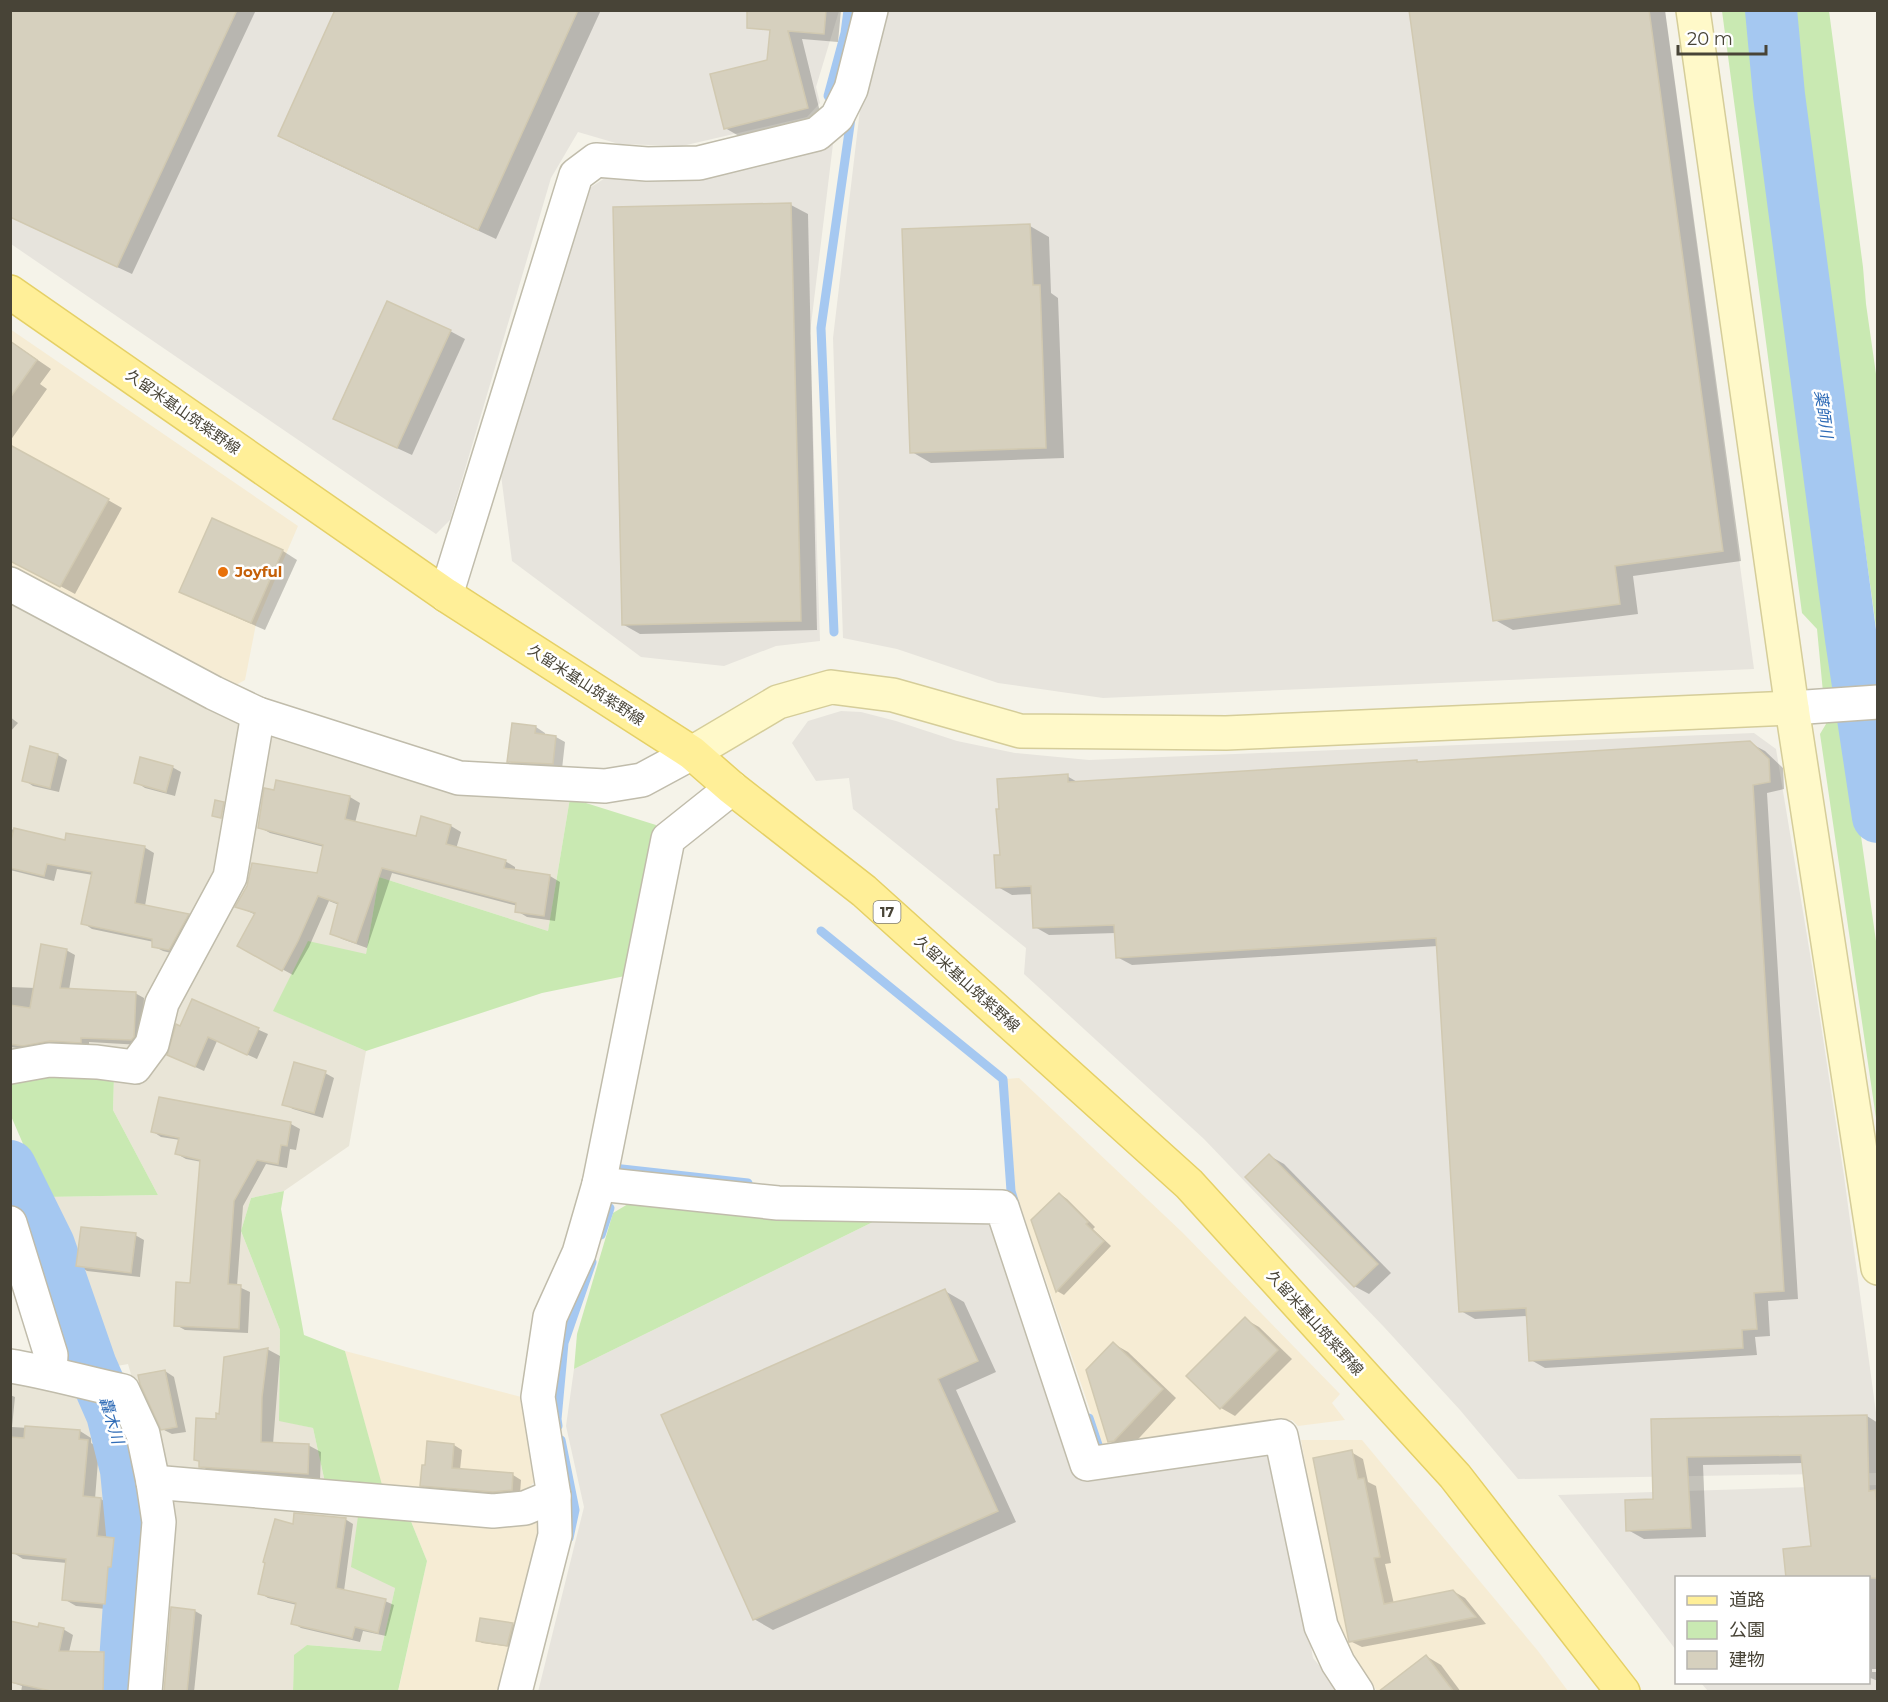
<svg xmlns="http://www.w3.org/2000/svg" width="1888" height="1702" font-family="Montserrat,'Noto Sans JP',sans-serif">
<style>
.residential{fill:#e9e5d7}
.commercial{fill:#f6ecd4}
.industrial{fill:#e7e4dd}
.green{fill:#c9e9b2}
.shadow{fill:#0003}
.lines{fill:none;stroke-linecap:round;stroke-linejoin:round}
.stream{stroke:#a5c8f1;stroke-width:9}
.river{stroke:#a5c8f1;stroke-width:52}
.building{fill:#d6d0be;stroke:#d1c9b1;stroke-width:1.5}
.street-casing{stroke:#c0bcab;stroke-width:36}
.secondary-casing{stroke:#d5cd99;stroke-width:36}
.primary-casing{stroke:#e5d066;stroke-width:36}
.street{stroke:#fff;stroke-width:33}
.secondary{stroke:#fff9c9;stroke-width:33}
.primary{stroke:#ffef98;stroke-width:33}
.food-dot{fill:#e8710a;stroke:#fff;stroke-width:2}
.labels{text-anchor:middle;stroke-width:5;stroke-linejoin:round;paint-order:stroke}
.shield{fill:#fff;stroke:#7f7c73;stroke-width:1.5}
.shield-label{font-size:14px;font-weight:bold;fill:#484437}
.street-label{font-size:15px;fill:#484437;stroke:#fff}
.food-label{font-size:15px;font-weight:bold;fill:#c56008;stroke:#fff;text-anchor:start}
.water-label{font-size:16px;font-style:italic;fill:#2e6bb6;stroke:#fff}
</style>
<rect width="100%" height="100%" fill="#f5f3e9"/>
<g class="residential">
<polygon points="11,596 252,727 570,798 548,931 379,877 366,954 274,1011 366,1051 349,1146 284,1191 251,1198 241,1231 280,1330 279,1420 313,1428 326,1487 161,1479 128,1364 106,1368 46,1197 158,1195 113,1110 114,1076 11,1078"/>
<polygon points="10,1377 88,1402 119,1529 108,1691 11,1691"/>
<polygon points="163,1490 359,1509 395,1588 381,1651 307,1645 294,1656 293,1691 153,1692"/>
</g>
<g class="commercial">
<polygon points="10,329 298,526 256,624 245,680 232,687 11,570"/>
<polygon points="1019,1078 1183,1233 1340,1394 1332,1403 1345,1420 1298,1426 1292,1420 1103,1448 1015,1190 1007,1079"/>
<polygon points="345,1351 525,1398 537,1479 512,1505 382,1487"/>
<polygon points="1301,1440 1362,1440 1538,1651 1568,1691 1377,1691 1335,1631"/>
<polygon points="408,1514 544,1516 501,1691 398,1692 427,1561"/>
</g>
<g class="industrial">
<polygon points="10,11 839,11 816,87 820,103 807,117 682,146 619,144 578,132 551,178 450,520 436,534 11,244"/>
<polygon points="883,11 1665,11 1754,669 1103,698 998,683 897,649 843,638 833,338 861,101"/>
<polygon points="833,144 810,333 820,641 776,646 724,666 641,657 512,561 500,467 585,191 619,169 688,175"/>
<polygon points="841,711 861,712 896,721 957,741 1015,753 1089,760 1754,733 1776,749 1812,966 1844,1176 1877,1420 1877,1473 1518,1479 1460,1410 1384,1327 1204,1139 1024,974 1026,948 853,809 849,778 816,781 792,743 808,721"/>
<polygon points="881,1218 994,1221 1079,1479 1277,1453 1313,1658 1340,1691 538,1692 584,1507 566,1426 574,1369"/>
<polygon points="1877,1485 1877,1691 1708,1691 1701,1683 1868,1682 1868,1578 1676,1578 1676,1650 1558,1495"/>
</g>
<g class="green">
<polygon points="1722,11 1749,11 1830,619 1877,948 1877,1125 1820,734 1826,724 1817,629 1802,613"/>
<polygon points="1790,11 1829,11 1863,267 1866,304 1877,381 1877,634"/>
<polygon points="570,798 656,825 625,976 542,993 366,1051 273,1011 308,941 366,954 379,877 548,931"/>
<polygon points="51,1071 114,1076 113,1110 158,1195 46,1197 11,1116 10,1078"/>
<polygon points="284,1191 281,1209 304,1335 345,1351 384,1492 326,1487 313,1428 279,1421 280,1330 241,1231 251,1198"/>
<polygon points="633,1201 881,1218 574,1369 577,1334 613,1213"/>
<polygon points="359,1509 408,1514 427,1561 398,1691 293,1692 294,1655 307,1645 381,1651 395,1588 351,1567"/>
</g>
<g class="shadow">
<polygon points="10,10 256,10 132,274 10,217"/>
<polygon points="337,10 601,10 496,239 298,146 280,135"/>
<polygon points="773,10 841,10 838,42 802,39 821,116 739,136 725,128 769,61"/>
<polygon points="1411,10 1665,10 1741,561 1633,576 1638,614 1513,630 1495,620"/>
<polygon points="791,205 808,214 817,630 640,634 624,625"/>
<polygon points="1030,226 1049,237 1051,293 1058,298 1064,458 931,463 912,452"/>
<polygon points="450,331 465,339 412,455 349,426"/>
<polygon points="10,341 51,369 40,384 47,389 10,441"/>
<polygon points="108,500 122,508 75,594 10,559"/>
<polygon points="212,520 283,551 297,560 265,630 195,599 181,591"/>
<polygon points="10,717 18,723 10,732"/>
<polygon points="513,724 536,727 545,733 545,736 556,737 565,742 562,769 518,766 509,761"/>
<polygon points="1750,743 1765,751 1783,768 1784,789 1767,793 1798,1299 1768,1301 1770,1336 1755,1337 1757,1355 1545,1368 1531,1360 1528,1316 1475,1319 1461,1311 1438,946 1132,965 1117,957 1116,933 1049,935 1035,927 1033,894 1012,895 998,887 1002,856 1067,776 1079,783 1420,764"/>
<polygon points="32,748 58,755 67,760 59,792 33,786 24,780"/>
<polygon points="172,767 181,772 175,796 145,788 136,782"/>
<polygon points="277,782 350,797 360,803 355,823 417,838 451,826 461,832 456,849 505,861 515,867 515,871 550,876 560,882 555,921 527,917 517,911 518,906 392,873 367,948 342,939 331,933 339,905 329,901 309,947 293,975 239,946 256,915 237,906 318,875 324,847 270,833 259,827 275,792"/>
<polygon points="10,829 66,842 144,847 154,853 145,906 188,915 198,921 179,955 163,951 153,946 154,942 92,929 83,923 93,875 57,869 54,881 10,870"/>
<polygon points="66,950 75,955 69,990 135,993 144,998 142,1042 141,1045 89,1042 89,1047 33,1050 10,1047 10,987 35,988"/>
<polygon points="193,1001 268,1034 257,1059 217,1041 204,1071 169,1055"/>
<polygon points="325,1073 334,1078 323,1118 293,1109 284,1104"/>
<polygon points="291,1124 300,1129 296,1150 290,1149 287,1168 266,1164 243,1206 237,1286 250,1292 248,1333 185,1330 176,1325 192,1284 202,1162 186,1159 177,1154 180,1140 161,1137 152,1131"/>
<polygon points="1270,1156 1284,1164 1391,1273 1369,1294 1354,1286"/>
<polygon points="1060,1194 1067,1199 1095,1227 1093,1229 1111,1246 1064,1295 1057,1291"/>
<polygon points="135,1235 144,1240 140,1277 87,1271 78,1265"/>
<polygon points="945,1291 964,1302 996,1372 956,1390 1016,1522 773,1630 754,1619"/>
<polygon points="1245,1319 1259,1327 1292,1359 1235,1416 1221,1408"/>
<polygon points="1114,1344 1128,1352 1176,1398 1129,1449 1124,1449 1109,1441"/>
<polygon points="267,1349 280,1356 273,1444 308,1445 321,1452 320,1480 213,1473 201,1466 201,1462 196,1459 220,1415"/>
<polygon points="165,1371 174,1377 186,1432 172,1434 162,1429"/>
<polygon points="10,1395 15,1397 12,1427 80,1431 91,1438 91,1443 99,1448 95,1499 101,1499 112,1506 109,1539 113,1539 125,1546 123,1573 119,1573 116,1610 76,1606 64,1599 67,1563 23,1559 12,1552"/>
<polygon points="1867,1416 1878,1423 1878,1669 1872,1669 1872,1672 1878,1672 1878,1681 1868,1677 1868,1578 1812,1547 1804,1463 1703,1465 1706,1537 1644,1539 1628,1530 1655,1500 1653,1420"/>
<polygon points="454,1445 462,1450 460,1470 513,1475 521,1480 520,1494 502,1496 430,1490 421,1485"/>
<polygon points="1351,1452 1363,1459 1368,1482 1376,1486 1391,1563 1385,1564 1394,1604 1453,1591 1465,1598 1486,1624 1362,1647 1350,1641"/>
<polygon points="345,1519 353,1524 344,1591 385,1601 394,1605 386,1636 363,1631 360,1642 301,1628 293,1623 297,1605 268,1598 260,1593 294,1526"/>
<polygon points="172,1609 195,1611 202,1615 194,1692 165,1692"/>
<polygon points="481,1620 513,1624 517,1627 512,1647 482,1643 478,1640"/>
<polygon points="40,1629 63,1629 73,1635 69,1652 104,1653 113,1659 112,1692 21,1692 22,1686 10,1682"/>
<polygon points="1426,1656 1441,1665 1461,1692 1382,1692"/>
</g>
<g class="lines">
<g class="stream">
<polyline points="836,104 828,96 845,33 848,10"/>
<polyline points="834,632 821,328 851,118"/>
<polyline points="821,931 1003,1079 1011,1191 1015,1204"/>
<polyline points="613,1168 748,1183"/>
<polyline points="601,1235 610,1208"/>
<polyline points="1089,1418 1100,1451 1106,1450"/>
<polyline points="558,1426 557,1419 564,1343 592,1262"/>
<polyline points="561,1440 575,1510 569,1538"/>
</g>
<g class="river">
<polyline points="1771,10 1779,95 1851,639 1878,817"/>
<polyline points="10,1166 49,1245 91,1366 112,1414 126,1470 133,1544 123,1692"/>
</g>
</g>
<g class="building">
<polygon points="10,10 237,10 117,267 10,217"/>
<polygon points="335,10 578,10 478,230 278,136"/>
<polygon points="747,10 826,10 824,34 788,31 808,108 724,129 710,74 767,60 770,30 747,28"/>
<polygon points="1409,10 1649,10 1723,551 1615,566 1620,604 1493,621"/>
<polygon points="791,203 801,621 622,625 613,207"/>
<polygon points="1030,224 1033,285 1040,285 1046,448 910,453 902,229"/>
<polygon points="387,301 451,330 397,448 333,419"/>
<polygon points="10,341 37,360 10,398"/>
<polygon points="10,445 109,499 60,587 10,561"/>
<polygon points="212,518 283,550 251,623 179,592"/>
<polygon points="512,723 536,726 535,733 556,736 553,764 507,762"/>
<polygon points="1750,741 1769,759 1770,782 1753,785 1784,1291 1754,1293 1757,1329 1742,1330 1743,1348 1529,1361 1526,1308 1459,1312 1436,938 1116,958 1114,925 1033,928 1031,886 996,888 994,855 1000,855 996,809 999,809 997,779 1068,774 1068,782 1417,760 1417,762"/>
<polygon points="30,746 58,754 50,788 22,781"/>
<polygon points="140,757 173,766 166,792 134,783"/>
<polygon points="276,780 350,796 345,819 416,836 421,816 451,825 446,844 506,860 504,868 550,875 544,916 515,912 516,903 382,868 356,943 330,934 338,903 318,896 298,941 282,971 237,946 255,913 235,907 247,886 252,863 317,873 323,845 258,828 264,788 274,790"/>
<polygon points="215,800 224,802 221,818 212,816"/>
<polygon points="14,828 65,840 66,833 145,846 135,903 189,914 169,950 152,947 152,939 81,924 92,872 47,864 44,876 10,868 10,845"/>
<polygon points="41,944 67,949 60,988 136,992 134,1037 131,1040 81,1038 81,1043 50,1041 23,1046 10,1044 10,1005 30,1008"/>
<polygon points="192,999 259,1028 247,1055 208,1037 195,1067 167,1055 176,1024 180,1026"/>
<polygon points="294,1062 326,1071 314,1113 282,1105"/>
<polygon points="159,1097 291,1122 287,1146 281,1145 278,1164 257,1160 234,1201 228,1284 241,1285 239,1329 174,1326 176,1282 190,1283 200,1160 175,1154 179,1138 151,1132"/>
<polygon points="1269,1154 1378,1264 1354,1287 1245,1177"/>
<polygon points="1059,1193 1088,1222 1086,1224 1104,1241 1056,1292 1031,1220"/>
<polygon points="81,1227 136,1233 131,1273 76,1266"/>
<polygon points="945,1289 978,1361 938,1379 998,1511 753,1620 661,1415"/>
<polygon points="1245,1317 1278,1350 1220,1409 1186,1376"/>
<polygon points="1113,1342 1163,1389 1114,1441 1108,1442 1086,1370"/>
<polygon points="268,1348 262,1397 261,1442 309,1444 308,1474 199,1467 199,1461 194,1460 196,1418 216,1419 216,1413 219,1414 224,1357"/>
<polygon points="165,1370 177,1427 161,1430 140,1384 138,1375"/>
<polygon points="1867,1415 1869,1491 1875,1490 1878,1511 1878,1578 1786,1578 1783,1549 1811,1546 1801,1455 1687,1457 1691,1528 1626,1531 1625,1500 1653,1499 1651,1419"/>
<polygon points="25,1426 80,1430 79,1439 88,1440 83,1496 101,1498 97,1536 114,1538 111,1567 108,1567 105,1604 62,1600 66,1559 10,1553 10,1437 24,1438"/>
<polygon points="427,1441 454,1444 452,1468 513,1473 512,1490 493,1492 420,1486 422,1465 425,1465"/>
<polygon points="1352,1450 1358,1479 1364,1478 1380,1557 1374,1558 1384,1604 1453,1590 1476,1617 1349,1642 1313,1458"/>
<polygon points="294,1513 346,1518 336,1588 386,1599 378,1633 355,1627 352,1638 291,1624 296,1603 258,1594 265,1563 263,1562 275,1519 293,1524"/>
<polygon points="171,1607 195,1610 187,1692 164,1692"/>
<polygon points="480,1618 513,1623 507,1646 476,1641"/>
<polygon points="10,1621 38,1627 39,1623 64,1628 59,1651 104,1652 103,1692 55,1692 10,1682"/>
<polygon points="1426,1655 1454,1692 1378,1692"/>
</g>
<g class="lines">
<defs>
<g id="street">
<polyline points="10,584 214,693 258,714 459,778 605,786 642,780 692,753"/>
<polyline points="446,595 576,175 596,160 647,164 699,163 817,134 837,117 851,89 871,10"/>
<polyline points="1792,708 1878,702"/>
<polyline points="10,1067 49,1060 97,1062 135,1067 152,1044 162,1003 230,877 258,714"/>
<polyline points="599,1184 778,1203 1002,1207 1087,1464 1281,1436 1321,1626 1338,1663 1357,1692"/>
<polyline points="10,1223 51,1355 50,1372"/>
<path d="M10,1366C49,1372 85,1383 123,1391L143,1434L153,1482L159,1522L145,1692"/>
<polyline points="153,1482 493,1511 525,1508 554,1496"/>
<polyline points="515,1692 555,1535 554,1496 538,1397 550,1317 579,1253 599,1184 668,839 732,788"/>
</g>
<g id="secondary">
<polyline points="1693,10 1792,708 1878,1268"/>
<polyline points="692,753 778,702 831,687 893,695 1020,731 1226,733 1792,708"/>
</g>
<polyline id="primary" points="10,292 446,595 692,753 732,788 864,891 1189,1184 1455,1476 1623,1692"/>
</defs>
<use href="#street" class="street-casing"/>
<use href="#secondary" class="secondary-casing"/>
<use href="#primary" class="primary-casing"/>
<use href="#street" class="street"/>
<use href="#secondary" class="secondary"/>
<use href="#primary" class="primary"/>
</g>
<circle class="food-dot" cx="223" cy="572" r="6"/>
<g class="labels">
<rect class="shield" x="873.5" y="901" width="27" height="22" rx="4.5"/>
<g class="shield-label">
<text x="887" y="917">17</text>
</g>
<g class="street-label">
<text transform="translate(183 412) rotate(35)" y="5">久留米基山筑紫野線</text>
<text transform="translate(586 685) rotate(33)" y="5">久留米基山筑紫野線</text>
<text transform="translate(967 984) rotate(42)" y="5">久留米基山筑紫野線</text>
<text transform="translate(1315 1323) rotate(48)" y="5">久留米基山筑紫野線</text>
</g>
<g class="food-label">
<text x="235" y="577">Joyful</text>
</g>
<g class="water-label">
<text transform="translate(1824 414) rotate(82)" y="6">薬師川</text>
<text transform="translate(112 1420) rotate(73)" y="6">轟木川</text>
</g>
</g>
<rect width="1888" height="1702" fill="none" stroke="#484437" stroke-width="24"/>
<rect x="1675" y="1576" width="195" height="108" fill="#ffffff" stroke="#b6b4af" stroke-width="1.5"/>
<rect x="1687" y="1596" width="30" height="9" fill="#ffef98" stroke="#b6b4af" stroke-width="1.5"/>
<text x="1729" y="1606" font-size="18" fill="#484437">道路</text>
<rect x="1687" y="1621" width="30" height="18" fill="#c9e9b2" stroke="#b6b4af" stroke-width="1.5"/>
<text x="1729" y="1636" font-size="18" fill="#484437">公園</text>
<rect x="1687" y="1651" width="30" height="18" fill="#d6d0be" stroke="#b6b4af" stroke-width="1.5"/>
<text x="1729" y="1666" font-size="18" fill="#484437">建物</text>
<path d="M1678 45v9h88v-9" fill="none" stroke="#484437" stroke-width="3"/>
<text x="1687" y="45" font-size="18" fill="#484437" stroke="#ffffff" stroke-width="4.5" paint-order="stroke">20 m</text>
</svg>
